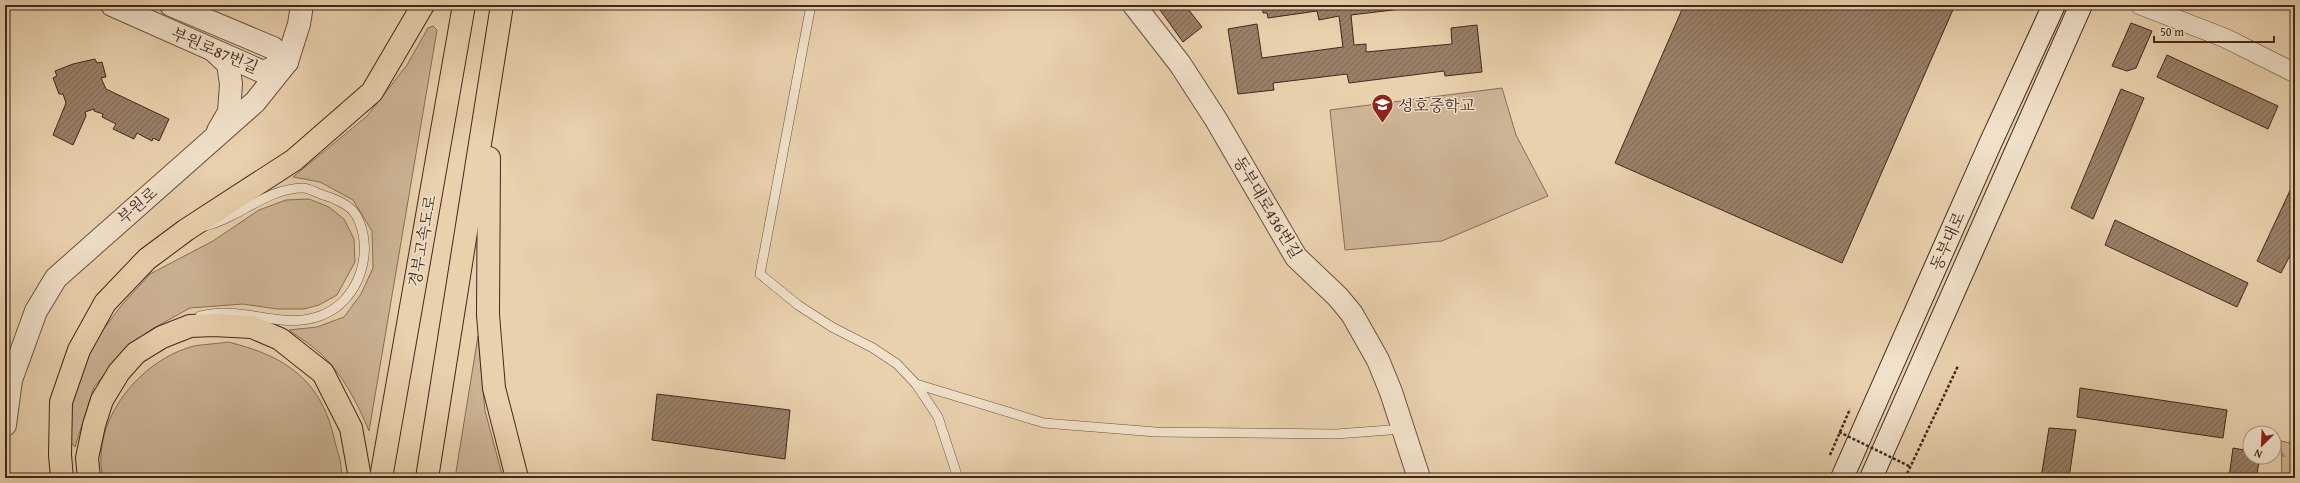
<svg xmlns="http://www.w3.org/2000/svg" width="2300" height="483" font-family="'Gentium Book Plus','Noto Serif KR',serif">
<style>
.green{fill:#ccb495;stroke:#866e59}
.forest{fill:url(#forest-firs);stroke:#866e59}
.building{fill:url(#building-hatch);stroke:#41281d}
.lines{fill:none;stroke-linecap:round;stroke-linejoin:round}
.service-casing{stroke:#6b5241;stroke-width:10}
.minor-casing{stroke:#6b5241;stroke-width:20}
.tertiary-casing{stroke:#6b5241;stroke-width:24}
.secondary-casing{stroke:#41281d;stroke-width:24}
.motorway-casing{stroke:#41281d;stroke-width:24}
.path{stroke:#41281d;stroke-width:2.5;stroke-dasharray:3 2;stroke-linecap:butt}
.service{stroke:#f1e1ca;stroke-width:9}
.minor{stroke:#f1e1ca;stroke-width:19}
.tertiary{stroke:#f1e1ca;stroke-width:22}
.secondary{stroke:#f1e1ca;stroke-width:22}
.motorway{stroke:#e9d1ad;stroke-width:22}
.path-bridge{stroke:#41281d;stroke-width:2.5;stroke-dasharray:3 2;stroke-linecap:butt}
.labels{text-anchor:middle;stroke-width:3;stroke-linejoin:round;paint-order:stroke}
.street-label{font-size:16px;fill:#41281d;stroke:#f1e1ca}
.poi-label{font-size:16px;fill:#41281d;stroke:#f1e1ca;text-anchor:start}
</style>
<defs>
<pattern id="forest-firs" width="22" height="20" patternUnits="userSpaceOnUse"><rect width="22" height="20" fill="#ccb495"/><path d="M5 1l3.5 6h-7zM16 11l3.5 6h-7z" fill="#a79279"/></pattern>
<pattern id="building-hatch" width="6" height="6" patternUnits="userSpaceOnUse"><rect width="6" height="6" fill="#988068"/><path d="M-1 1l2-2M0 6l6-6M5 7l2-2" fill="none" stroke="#7e6955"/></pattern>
</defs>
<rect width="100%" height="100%" fill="#e9d1ad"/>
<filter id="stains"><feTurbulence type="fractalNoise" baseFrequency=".005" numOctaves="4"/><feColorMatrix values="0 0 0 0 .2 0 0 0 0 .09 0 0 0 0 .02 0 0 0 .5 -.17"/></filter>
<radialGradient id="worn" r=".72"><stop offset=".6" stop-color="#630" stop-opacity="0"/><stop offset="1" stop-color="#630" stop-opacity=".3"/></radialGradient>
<g class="green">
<path d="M433,26L437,30L369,431C357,402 342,373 319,352C310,344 298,337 289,330L317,327L344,317L361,294L373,268L372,231L353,200L320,182L293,177L367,116L407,65L428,28Z"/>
<polygon points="1502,88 1516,135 1548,196 1442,241 1345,250 1330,110"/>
<polygon points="309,199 329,207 344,219 354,239 355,262 337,295 319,305 304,309 277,309 243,304 190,308 152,329 125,350 94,387 75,447 70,441 69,424 73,388 96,339 121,306 150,274 213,241 259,210 286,200"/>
<polygon points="478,336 485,411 503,478 455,478"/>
<path d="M228,342C286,356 322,380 335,442C338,453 343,466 341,478H103C90,421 140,360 194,346C205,344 217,344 228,342Z"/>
</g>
<polygon class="forest" points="2281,441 2295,444 2295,478 2282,478"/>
<g class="building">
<polygon points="1167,5 1185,5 1202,27 1183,42 1160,10"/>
<polygon points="1262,5 1417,5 1418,7 1351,15 1354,45 1366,44 1366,52 1452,44 1451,28 1477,25 1482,72 1445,76 1444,71 1349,83 1347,74 1273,83 1274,90 1238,94 1228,29 1257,24 1262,58 1343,47 1339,16 1319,20 1317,11 1268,18 1267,13 1263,13"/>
<polygon points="1684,5 1955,5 1842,263 1615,163"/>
<polygon points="2131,23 2152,31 2136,68 2127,71 2112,66"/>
<polygon points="2167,55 2278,106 2268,129 2157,77"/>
<polygon points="95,59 97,63 102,62 106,77 101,78 106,89 169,119 159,141 153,138 152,141 137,133 134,139 113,129 116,124 102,117 103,114 94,111 94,109 85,112 86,116 73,145 53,135 66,103 63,94 59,94 53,78 57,76 55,71 73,64"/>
<polygon points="2121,89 2144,98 2093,219 2071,208"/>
<polygon points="2295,180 2295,246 2281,273 2257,261"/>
<polygon points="2115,220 2248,283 2237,307 2105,245"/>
<polygon points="2080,388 2227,410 2223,438 2077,417"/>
<polygon points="657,394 790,410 785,459 652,440"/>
<polygon points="2049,428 2076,430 2069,478 2041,478"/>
<polygon points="2233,448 2250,451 2250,457 2260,457 2256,478 2229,478"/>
</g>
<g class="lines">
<defs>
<g id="service">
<polyline points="811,5 760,274 798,305 832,327 873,348 897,364 916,384 938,417 958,478"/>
<path d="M200,316C207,315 214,313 221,313C254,312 287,328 320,316C359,302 376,251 356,215C350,205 334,198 323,195C317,193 309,188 303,188C267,188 239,218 205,226"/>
<polyline points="916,384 1044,423 1156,432 1336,434 1403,429"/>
</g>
<polyline id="minor" points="2140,5 2225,38 2295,73"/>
<g id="tertiary">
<polyline points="112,5 263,72 287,62"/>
<polyline points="171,5 273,48 287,62"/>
<polyline points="1134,5 1180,64 1215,118 1296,257 1338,297 1352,314 1378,360 1391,392 1419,478"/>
<polyline points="214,51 228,64 231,84 229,112 218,131"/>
<polyline points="5,425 11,380 36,311 56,278 255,102 287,62 299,24 302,5"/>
</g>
<g id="secondary">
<polyline points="1842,478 1990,144 2054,5"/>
<polyline points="1871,478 2081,5"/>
</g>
<g id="motorway">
<polyline points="489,158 488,315 494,388 517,478"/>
<polyline points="62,478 60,455 61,402 79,350 105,303 147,259 186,230 294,160 372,92 423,5"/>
<polyline points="89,478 87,458 94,425 102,400 119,372 136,353 162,337 190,326 213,325 252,327 280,339 323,373 351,428 360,478"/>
<polyline points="381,478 464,5"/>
<polyline points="427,478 502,5"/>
</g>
</defs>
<use href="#service" class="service-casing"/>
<use href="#minor" class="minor-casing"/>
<use href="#tertiary" class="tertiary-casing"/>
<use href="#secondary" class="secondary-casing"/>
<use href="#motorway" class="motorway-casing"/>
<g class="path">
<polyline points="1830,455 1850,409"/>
<polyline points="1905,478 1958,366"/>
</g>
<use href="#service" class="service"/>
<use href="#minor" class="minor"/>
<use href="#tertiary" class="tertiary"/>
<use href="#secondary" class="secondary"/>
<use href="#motorway" class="motorway"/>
<polyline class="path-bridge" points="1839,432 1911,467"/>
</g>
<defs>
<symbol id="school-pin" viewBox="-11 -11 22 30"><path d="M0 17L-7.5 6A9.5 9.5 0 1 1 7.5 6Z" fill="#8f2418" stroke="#f1e1ca"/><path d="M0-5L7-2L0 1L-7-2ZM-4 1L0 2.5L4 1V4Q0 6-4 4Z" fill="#fff"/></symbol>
</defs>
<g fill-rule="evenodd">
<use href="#school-pin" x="1370" y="92" width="25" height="34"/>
</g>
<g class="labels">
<g class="street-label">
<text transform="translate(215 50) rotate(23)" y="6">부원로87번길</text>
<text transform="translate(137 205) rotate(-41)" y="6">부원로</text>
<text transform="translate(1268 207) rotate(59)" y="6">동부대로436번길</text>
<text transform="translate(422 241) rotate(-80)" y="6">경부고속도로</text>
<text transform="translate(1947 241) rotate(-66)" y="6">동부대로</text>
</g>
<g class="poi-label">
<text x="1398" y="111">성호중학교</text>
</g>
</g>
<rect width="2300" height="483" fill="none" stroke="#e9d1ad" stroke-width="20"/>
<rect x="6" y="6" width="2288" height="471" fill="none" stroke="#41281d" stroke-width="2"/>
<rect x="10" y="10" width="2280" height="463" fill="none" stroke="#41281d"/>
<g transform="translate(2262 445) rotate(204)"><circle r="19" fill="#f1e1ca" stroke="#ab9785"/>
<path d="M0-3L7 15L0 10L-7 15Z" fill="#8f2418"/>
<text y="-6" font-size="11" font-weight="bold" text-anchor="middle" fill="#41281d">N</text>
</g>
<path d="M2154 36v6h120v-6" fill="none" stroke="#41281d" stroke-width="2"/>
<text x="2160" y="36" font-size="12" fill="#41281d" stroke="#f1e1ca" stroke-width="3" paint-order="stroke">50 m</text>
<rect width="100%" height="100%" filter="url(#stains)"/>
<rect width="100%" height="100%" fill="url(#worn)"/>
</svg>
